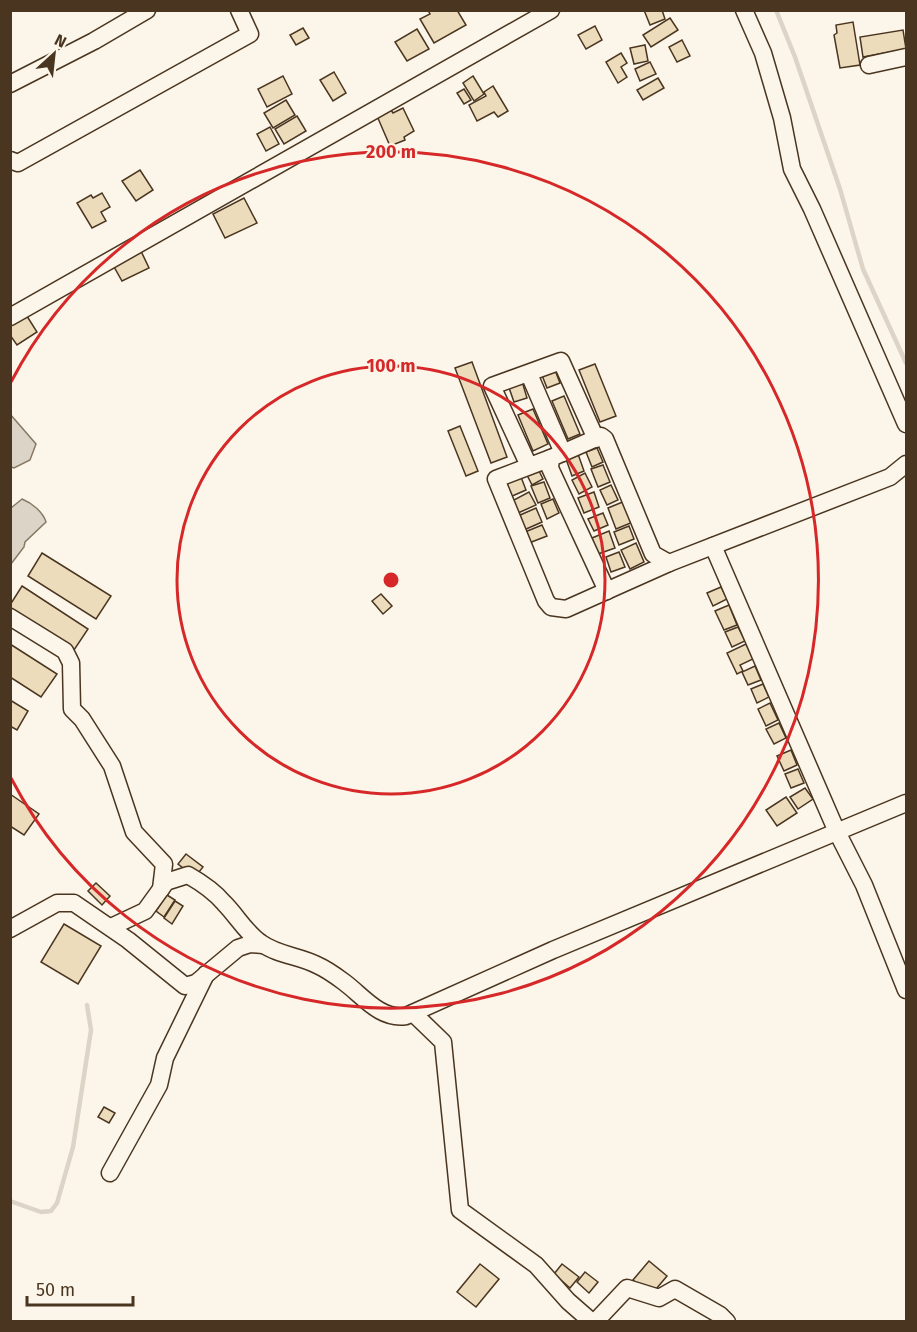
<svg xmlns="http://www.w3.org/2000/svg" width="917" height="1332" font-family="'Fira Sans',sans-serif">
<style>
.water{fill:#dcd4c6;stroke:#887966;stroke-width:1.5}
.lines{fill:none;stroke-linecap:round;stroke-linejoin:round}
.stream{stroke:#dcd4c6;stroke-width:4.5}
.building{fill:#ecdcbc;stroke:#4a3520;stroke-width:1.5}
.minor-casing{stroke:#4a3520;stroke-width:19}
.minor{stroke:#fbf6e9;stroke-width:16}
.ring{fill:none;stroke:#d62828;stroke-width:3}
.centre{fill:#d62828;stroke:#fbf6e9;stroke-width:3}
.ring-label{font-size:18px;text-anchor:middle;font-weight:bold;fill:#d62828;stroke:#fbf6e9;stroke-width:4.5;stroke-linejoin:round;paint-order:stroke}
</style>
<rect width="100%" height="100%" fill="#fbf6e9"/>
<g class="water">
<polygon points="10,414 36,444 30,460 14,468 11,467"/>
<path d="M22,499C32,503 43,512 46,522L25,542L24,547L11,564V508Z"/>
</g>
<g class="lines">
<g class="stream">
<polyline points="776,10 795,57 840,189 863,269 906,363"/>
<polyline points="10,1201 41,1212 51,1211 57,1203 73,1147 91,1030 87,1005"/>
</g>
</g>
<g class="building">
<polygon points="428,10 457,10 466,25 434,43 420,19 430,14"/>
<polygon points="644,10 662,10 665,19 650,25"/>
<polygon points="670,18 678,30 651,47 643,35"/>
<polygon points="853,22 860,65 840,68 834,35 837,33 836,25"/>
<polygon points="595,26 602,40 586,49 578,35"/>
<polygon points="303,28 309,38 296,45 290,35"/>
<polygon points="417,29 429,49 407,61 395,42"/>
<polygon points="903,30 906,49 863,57 860,37"/>
<polygon points="682,40 690,56 677,62 669,47"/>
<polygon points="645,45 648,61 634,64 630,48"/>
<polygon points="621,53 627,63 621,67 627,77 618,83 606,62"/>
<polygon points="650,62 656,74 640,81 635,69"/>
<polygon points="334,72 346,93 333,101 320,80"/>
<polygon points="283,76 292,94 267,107 258,89"/>
<polygon points="473,76 484,94 474,101 463,83"/>
<polygon points="658,78 664,88 643,100 637,90"/>
<polygon points="493,86 508,111 498,117 494,112 477,121 469,105 486,96 484,92"/>
<polygon points="464,89 471,100 464,104 457,93"/>
<polygon points="286,100 295,115 273,128 264,113"/>
<polygon points="403,108 414,131 404,137 405,140 390,146 377,116 391,110 393,113"/>
<polygon points="297,116 306,131 284,144 275,129"/>
<polygon points="270,127 279,144 266,151 257,134"/>
<polygon points="140,170 153,190 136,201 122,181"/>
<polygon points="102,193 110,207 101,212 106,221 92,228 77,203 91,195 93,198"/>
<polygon points="244,198 257,223 225,238 213,214"/>
<polygon points="140,249 149,268 122,281 113,265"/>
<polygon points="25,313 37,332 17,345 10,335 10,323"/>
<polygon points="472,362 507,457 491,463 455,368"/>
<polygon points="595,364 616,416 600,422 579,370"/>
<polygon points="553,365 560,383 547,388 540,370"/>
<polygon points="521,378 527,398 514,402 507,382"/>
<polygon points="564,396 580,434 568,439 552,401"/>
<polygon points="533,409 548,444 533,451 518,415"/>
<polygon points="460,426 478,471 466,476 448,431"/>
<polygon points="597,448 603,462 592,467 586,452"/>
<polygon points="578,454 584,471 572,476 566,459"/>
<polygon points="603,465 610,482 598,487 591,469"/>
<polygon points="538,469 543,479 532,485 527,475"/>
<polygon points="585,473 592,487 579,494 572,480"/>
<polygon points="521,477 526,490 510,497 504,485"/>
<polygon points="544,482 550,498 538,503 531,486"/>
<polygon points="611,485 618,500 607,505 600,490"/>
<polygon points="529,492 536,505 518,513 512,501"/>
<polygon points="594,492 599,507 584,513 578,498"/>
<polygon points="553,499 559,513 547,519 541,504"/>
<polygon points="625,501 633,522 616,529 608,508"/>
<polygon points="536,508 542,522 524,530 518,516"/>
<polygon points="603,513 608,525 594,531 588,519"/>
<polygon points="542,525 547,536 529,543 525,532"/>
<polygon points="629,526 634,539 619,545 614,532"/>
<polygon points="609,531 615,548 598,554 592,538"/>
<polygon points="636,543 644,562 630,569 621,550"/>
<polygon points="619,552 625,567 611,572 606,557"/>
<polygon points="42,553 111,596 96,619 28,576"/>
<polygon points="22,586 88,629 72,653 10,613 10,605"/>
<polygon points="721,587 727,599 713,606 707,593"/>
<polygon points="381,594 392,606 383,614 372,601"/>
<polygon points="729,605 737,625 724,630 715,611"/>
<polygon points="738,627 745,641 732,647 725,632"/>
<polygon points="10,644 57,674 41,697 10,677"/>
<polygon points="746,644 753,659 740,665 743,671 737,674 727,653"/>
<polygon points="755,666 761,680 748,685 742,672"/>
<polygon points="763,684 769,697 757,703 751,689"/>
<polygon points="10,700 28,711 17,730 10,726"/>
<polygon points="770,703 778,720 766,726 758,709"/>
<polygon points="779,723 786,738 774,744 766,729"/>
<polygon points="791,750 797,765 784,771 777,756"/>
<polygon points="798,769 804,783 791,788 785,774"/>
<polygon points="805,788 813,799 798,809 790,797"/>
<polygon points="10,794 39,814 24,835 10,826"/>
<polygon points="786,797 797,813 777,826 766,810"/>
<polygon points="186,854 203,867 195,877 178,864"/>
<polygon points="96,883 110,896 102,905 88,891"/>
<polygon points="167,895 175,900 164,917 156,911"/>
<polygon points="175,901 183,906 172,924 164,918"/>
<polygon points="64,924 101,946 78,984 41,962"/>
<polygon points="104,1107 115,1113 109,1123 98,1117"/>
<polygon points="649,1261 667,1276 651,1295 633,1280"/>
<polygon points="480,1264 499,1279 476,1307 457,1292"/>
<polygon points="562,1264 579,1277 570,1288 554,1274"/>
<polygon points="585,1272 598,1282 589,1293 577,1282"/>
</g>
<g class="lines">
<defs>
<g id="minor">
<polyline points="744,10 763,53 782,118 792,169 812,209 906,424"/>
<polyline points="869,65 906,57"/>
<polyline points="10,84 94,41 147,10"/>
<polyline points="10,160 18,163 250,34 239,10"/>
<polyline points="10,317 551,10"/>
<polyline points="529,374 563,453"/>
<polyline points="551,458 496,479 546,601 551,607 566,609 669,563"/>
<polyline points="529,466 492,386 561,361 596,439"/>
<polyline points="713,546 837,832 864,885 906,990"/>
<polyline points="607,591 550,468 551,458 601,436 605,439 653,554 669,563 890,477 906,464"/>
<polyline points="10,617 65,651 71,663 72,709 82,719 112,766 134,832 164,864 161,889"/>
<path d="M111,927L145,911L166,882L188,875C202,883 214,891 224,903C237,916 246,933 261,943C277,955 300,956 317,965C326,969 336,976 344,982C363,996 380,1020 406,1016L553,950L906,803"/>
<polyline points="10,929 57,903 74,903 128,940 185,986 196,983 238,948 250,944 263,945"/>
<polyline points="413,1013 443,1042 460,1210 536,1265 568,1301 592,1322"/>
<polyline points="110,1173 159,1085 165,1058 206,974"/>
<polyline points="595,1322 627,1288 659,1298 675,1289 720,1315 727,1322"/>
</g>
</defs>
<use href="#minor" class="minor-casing"/>
<use href="#minor" class="minor"/>
</g>
<g class="ring">
<circle cx="391" cy="580" r="214"/>
<path d="M11 382A428 428 0 1 1 11 778"/>
</g>
<circle cx="391" cy="580" r="9" class="centre"/>
<g class="ring-label">
<text x="391" y="158">200 m</text>
<text x="391" y="372">100 m</text>
</g>
<rect width="917" height="1332" fill="none" stroke="#4a3520" stroke-width="24"/>
<g transform="translate(54 54) rotate(27)" stroke="#fbf6e9" stroke-width="4.5" paint-order="stroke">
<path d="M0-4.5L10 22L0 15L-10 22Z" fill="#4a3520"/>
<text y="-9" font-size="16" font-weight="bold" text-anchor="middle" fill="#4a3520">N</text>
</g>
<path d="M27 1296v9h106v-9" fill="none" stroke="#4a3520" stroke-width="3"/>
<text x="36" y="1296" font-size="18" fill="#4a3520" stroke="#fbf6e9" stroke-width="4.5" paint-order="stroke">50 m</text>
</svg>
